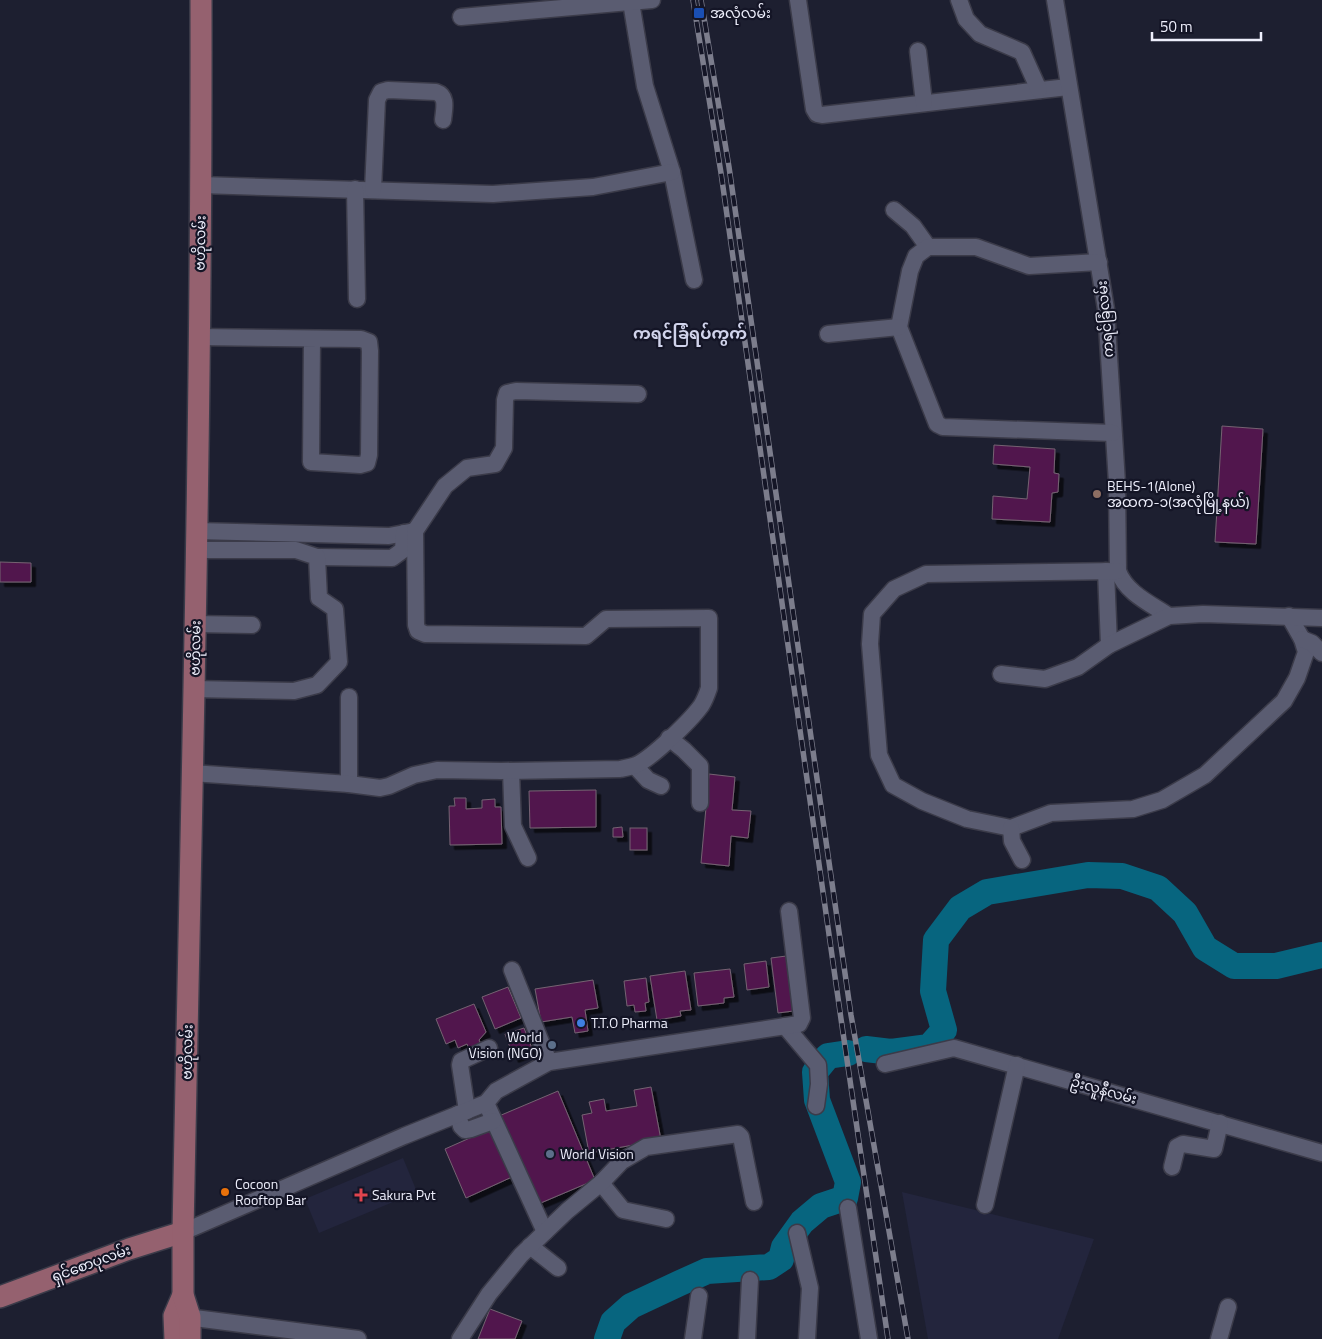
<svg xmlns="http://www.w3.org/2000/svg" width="1322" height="1339" font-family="'Titillium Web','Noto Sans Myanmar',sans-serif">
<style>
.built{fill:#23253d}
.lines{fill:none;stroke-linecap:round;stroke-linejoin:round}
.river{stroke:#07657f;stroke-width:26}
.building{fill:#51194d;stroke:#756272;filter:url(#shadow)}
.minor-casing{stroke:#3b3b49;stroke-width:19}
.major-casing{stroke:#3b3b49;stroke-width:24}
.minor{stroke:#5a5c71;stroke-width:16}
.major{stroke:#95616f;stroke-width:21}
.rail-casing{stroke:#7c7d8c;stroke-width:5.5}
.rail{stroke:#141526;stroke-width:4;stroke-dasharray:11;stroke-linecap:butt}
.transit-dot{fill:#1a4fb4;stroke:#141526;stroke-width:2}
.education-dot{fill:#8d6e63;stroke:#141526;stroke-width:2}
.shop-dot{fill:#3f7fe0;stroke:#141526;stroke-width:2}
.service-dot{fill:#5c6f8a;stroke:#141526;stroke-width:2}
.food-dot{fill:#e8710a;stroke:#141526;stroke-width:2}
.health-dot{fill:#e0444e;stroke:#141526;stroke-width:2}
.labels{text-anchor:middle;stroke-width:4.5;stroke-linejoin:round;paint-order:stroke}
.poi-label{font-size:14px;fill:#eeeffc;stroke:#141526;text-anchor:start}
.street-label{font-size:14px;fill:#eeeffc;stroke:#141526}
.quarter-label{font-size:16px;font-weight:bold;fill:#d0d3eb;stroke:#141526}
</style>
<defs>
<filter id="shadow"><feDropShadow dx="4.5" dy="4.5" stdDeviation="0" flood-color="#0009"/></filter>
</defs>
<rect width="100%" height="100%" fill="#1d1f30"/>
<g class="built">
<polygon points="403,1158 417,1192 319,1233 305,1199"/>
<polygon points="902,1192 1094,1239 1058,1339 928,1339"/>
</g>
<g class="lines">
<g class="river">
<polyline points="866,1049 891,1052 929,1047 944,1030 933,991 936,940 960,908 987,892 1088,875 1122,876 1158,888 1185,913 1205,948 1234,966 1276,966 1322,955"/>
<polyline points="607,1339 613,1322 631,1306 680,1283 707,1271 769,1267 781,1259 784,1247 802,1222 821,1206 845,1198 848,1182 817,1100 815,1072 828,1056 848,1053"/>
</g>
</g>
<g class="building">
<polygon points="1222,426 1263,429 1256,544 1215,542"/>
<polygon points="994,445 1055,449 1054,473 1059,474 1058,492 1052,493 1050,522 992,519 993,496 1027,499 1030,467 993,464"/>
<polygon points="0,562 31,563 31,582 0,582"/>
<polygon points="709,774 735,777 732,810 751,811 748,838 731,836 729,866 701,863"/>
<polygon points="596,790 596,827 530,828 529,791"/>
<polygon points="454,798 466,798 466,809 482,808 482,800 495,799 495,807 501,807 502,844 450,845 449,806 455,806"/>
<polygon points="622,827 623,837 613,837 613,828"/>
<rect x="630" y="828" width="17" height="22"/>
<polygon points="794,955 801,1010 778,1013 771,958"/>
<polygon points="766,961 769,987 747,990 744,964"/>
<polygon points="730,969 734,997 724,998 724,1003 698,1006 694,973"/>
<polygon points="685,971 691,1010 680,1011 681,1016 657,1020 650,976"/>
<polygon points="646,978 649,1002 645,1003 646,1011 635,1012 634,1005 627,1006 624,981"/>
<polygon points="593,980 598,1008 585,1010 588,1031 575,1033 572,1017 541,1022 535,989"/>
<polygon points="508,987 521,1018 495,1029 482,997"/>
<polygon points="474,1004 486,1032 479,1040 482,1046 470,1051 467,1044 458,1048 455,1040 446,1044 436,1019"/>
<polygon points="524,1028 533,1051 514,1058 505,1034"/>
<polygon points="651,1087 661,1140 589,1153 582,1115 592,1113 589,1102 604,1099 606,1111 637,1106 634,1090"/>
<polygon points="558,1091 595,1180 536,1205 499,1116"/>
<polygon points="490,1129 512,1177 466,1198 445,1149"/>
<polygon points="490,1309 522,1321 515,1339 478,1339"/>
</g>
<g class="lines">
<defs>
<g id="minor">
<polyline points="798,0 814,109 817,114 822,115 1068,87"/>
<polyline points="959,0 966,19 980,34 1022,52 1039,90"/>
<path d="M1055,0L1106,309L1117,483L1118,571C1126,593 1151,604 1169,616"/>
<polyline points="631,2 645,86 672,172 694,280"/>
<polyline points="461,17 652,0"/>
<polyline points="918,51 924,103"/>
<polyline points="201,185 493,194 593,187 672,172"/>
<polyline points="355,189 357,299"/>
<path d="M373,190L377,100L381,92L388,90L436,92C448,96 444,109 443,120"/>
<polyline points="894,210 913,226 928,247"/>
<polyline points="1099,262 1029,266 976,247 928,247 916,256 910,271 899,327 937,424 943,427 1113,433"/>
<polyline points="828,334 899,327"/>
<polyline points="199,337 361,339 369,342 370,351 369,455 367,463 360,465 311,462 312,339"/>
<polyline points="197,531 389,536 415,531"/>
<polyline points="317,557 392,558 403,550 404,533"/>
<polyline points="1106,571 1109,645"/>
<polyline points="1118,571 926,574 894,589 872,614 870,644 879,755 893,785 922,801 967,819 1011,828 1051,813 1133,809 1162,800 1205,775 1284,701 1297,678 1306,652 1302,639 1289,616"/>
<polyline points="195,624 252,625"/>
<polyline points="1302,639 1312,643 1322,653"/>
<polyline points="1001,674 1045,679 1078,667 1109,645 1169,616 1203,614 1322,618"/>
<polyline points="194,689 294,691 317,685 339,662 335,609 319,598 317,557 296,550 197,550"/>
<polyline points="349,697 349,784"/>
<polyline points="669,738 684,750 700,766 700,803"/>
<polyline points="635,766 648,780 661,786"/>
<polyline points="511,771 513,826 528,858"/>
<path d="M192,773L349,784L380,788L389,786L414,775L437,770L501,771L620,769C625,768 631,767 636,765C652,758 690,721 701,706C705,700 707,694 709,688V618L606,619L586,636L425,634L418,631L416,625L415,531L445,486L467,468L495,464L504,448L505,400L507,393L516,391L638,394"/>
<polyline points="1011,828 1012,841 1022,860"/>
<polyline points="512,970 549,1062"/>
<polyline points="785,1026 818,1065 819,1084 816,1106"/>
<polyline points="885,1064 954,1048 1322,1153"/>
<polyline points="486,1103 545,1232"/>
<polyline points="467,1111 460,1065 461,1061 489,1048"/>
<polyline points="458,1114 461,1126 465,1130 471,1129 493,1121"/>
<polyline points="1172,1167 1177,1147 1183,1144 1214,1149 1220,1123"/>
<polyline points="601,1183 623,1210 666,1219"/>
<polyline points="985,1205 1017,1065"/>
<polyline points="848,1208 869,1339"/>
<polyline points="183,1232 404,1136 486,1103 496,1091 549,1062 799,1024 802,1018 789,911"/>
<polyline points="797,1233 810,1288 807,1339"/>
<polyline points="530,1246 558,1268"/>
<polyline points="179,1316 358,1339"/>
<polyline points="460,1339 489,1294 521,1255 567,1211 601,1183 622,1161 646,1147 738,1134 741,1137 754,1202"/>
<polyline points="693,1339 699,1296"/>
<polyline points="747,1339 750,1280"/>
<polyline points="1219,1339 1228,1307"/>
</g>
<g id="major">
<polyline points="0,1297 129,1249 183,1232"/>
<polyline points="175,1339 174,1316 183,1295"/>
<path d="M190,1339V1317L183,1295V1232C191,822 202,411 201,0"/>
</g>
</defs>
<use href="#minor" class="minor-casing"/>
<use href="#major" class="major-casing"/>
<use href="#minor" class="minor"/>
<use href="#major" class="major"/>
<defs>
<g id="rail">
<polyline points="693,0 721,173 841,1019 888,1339"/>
<polyline points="701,0 729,167 851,1015 908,1339"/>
</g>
</defs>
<use href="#rail" class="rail-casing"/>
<use href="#rail" class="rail"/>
</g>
<rect class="transit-dot" x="693" y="7" width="12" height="12" rx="2.5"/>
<circle class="education-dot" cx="1097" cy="494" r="5"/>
<circle class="shop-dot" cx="581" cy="1023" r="5"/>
<g class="service-dot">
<circle cx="552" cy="1045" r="5"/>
<circle cx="550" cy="1154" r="5"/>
</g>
<circle class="food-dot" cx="225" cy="1192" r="5"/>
<path class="health-dot" d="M358.5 1187.5h5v5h5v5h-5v5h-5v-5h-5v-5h5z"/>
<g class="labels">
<g class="poi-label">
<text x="710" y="18">အလုံလမ်း</text>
<text x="1107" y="491">BEHS-1(Alone)<tspan x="1107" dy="16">အထက-၁(အလုံမြို့နယ်)</tspan></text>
<text x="591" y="1028">T.T.O Pharma</text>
<text x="542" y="1042" text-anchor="end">World<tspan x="542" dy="16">Vision (NGO)</tspan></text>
<text x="560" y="1159">World Vision</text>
<text x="235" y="1189">Cocoon<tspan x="235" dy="16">Rooftop Bar</tspan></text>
<text x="372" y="1200">Sakura Pvt</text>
</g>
<g class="street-label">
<text transform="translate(200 243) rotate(-89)" y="5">ဗဟိုလမ်း</text>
<text transform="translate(1105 319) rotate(-95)" y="5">ကရင်ခြံလမ်း</text>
<text transform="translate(195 648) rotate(-89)" y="5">ဗဟိုလမ်း</text>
<text transform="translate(187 1052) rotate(-89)" y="5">ဗဟိုလမ်း</text>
<text transform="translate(1104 1090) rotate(16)" y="5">ဦးလူနီလမ်း</text>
<text transform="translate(91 1263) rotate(-20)" y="5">ရှင်စောပုလမ်း</text>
</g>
<g class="quarter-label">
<text x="690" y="339">ကရင်ခြံရပ်ကွက်</text>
</g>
</g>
<path d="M1152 32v8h109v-8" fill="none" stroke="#eeeffc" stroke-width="2.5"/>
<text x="1160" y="32" font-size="15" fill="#eeeffc" stroke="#141526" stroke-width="4" paint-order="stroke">50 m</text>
</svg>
